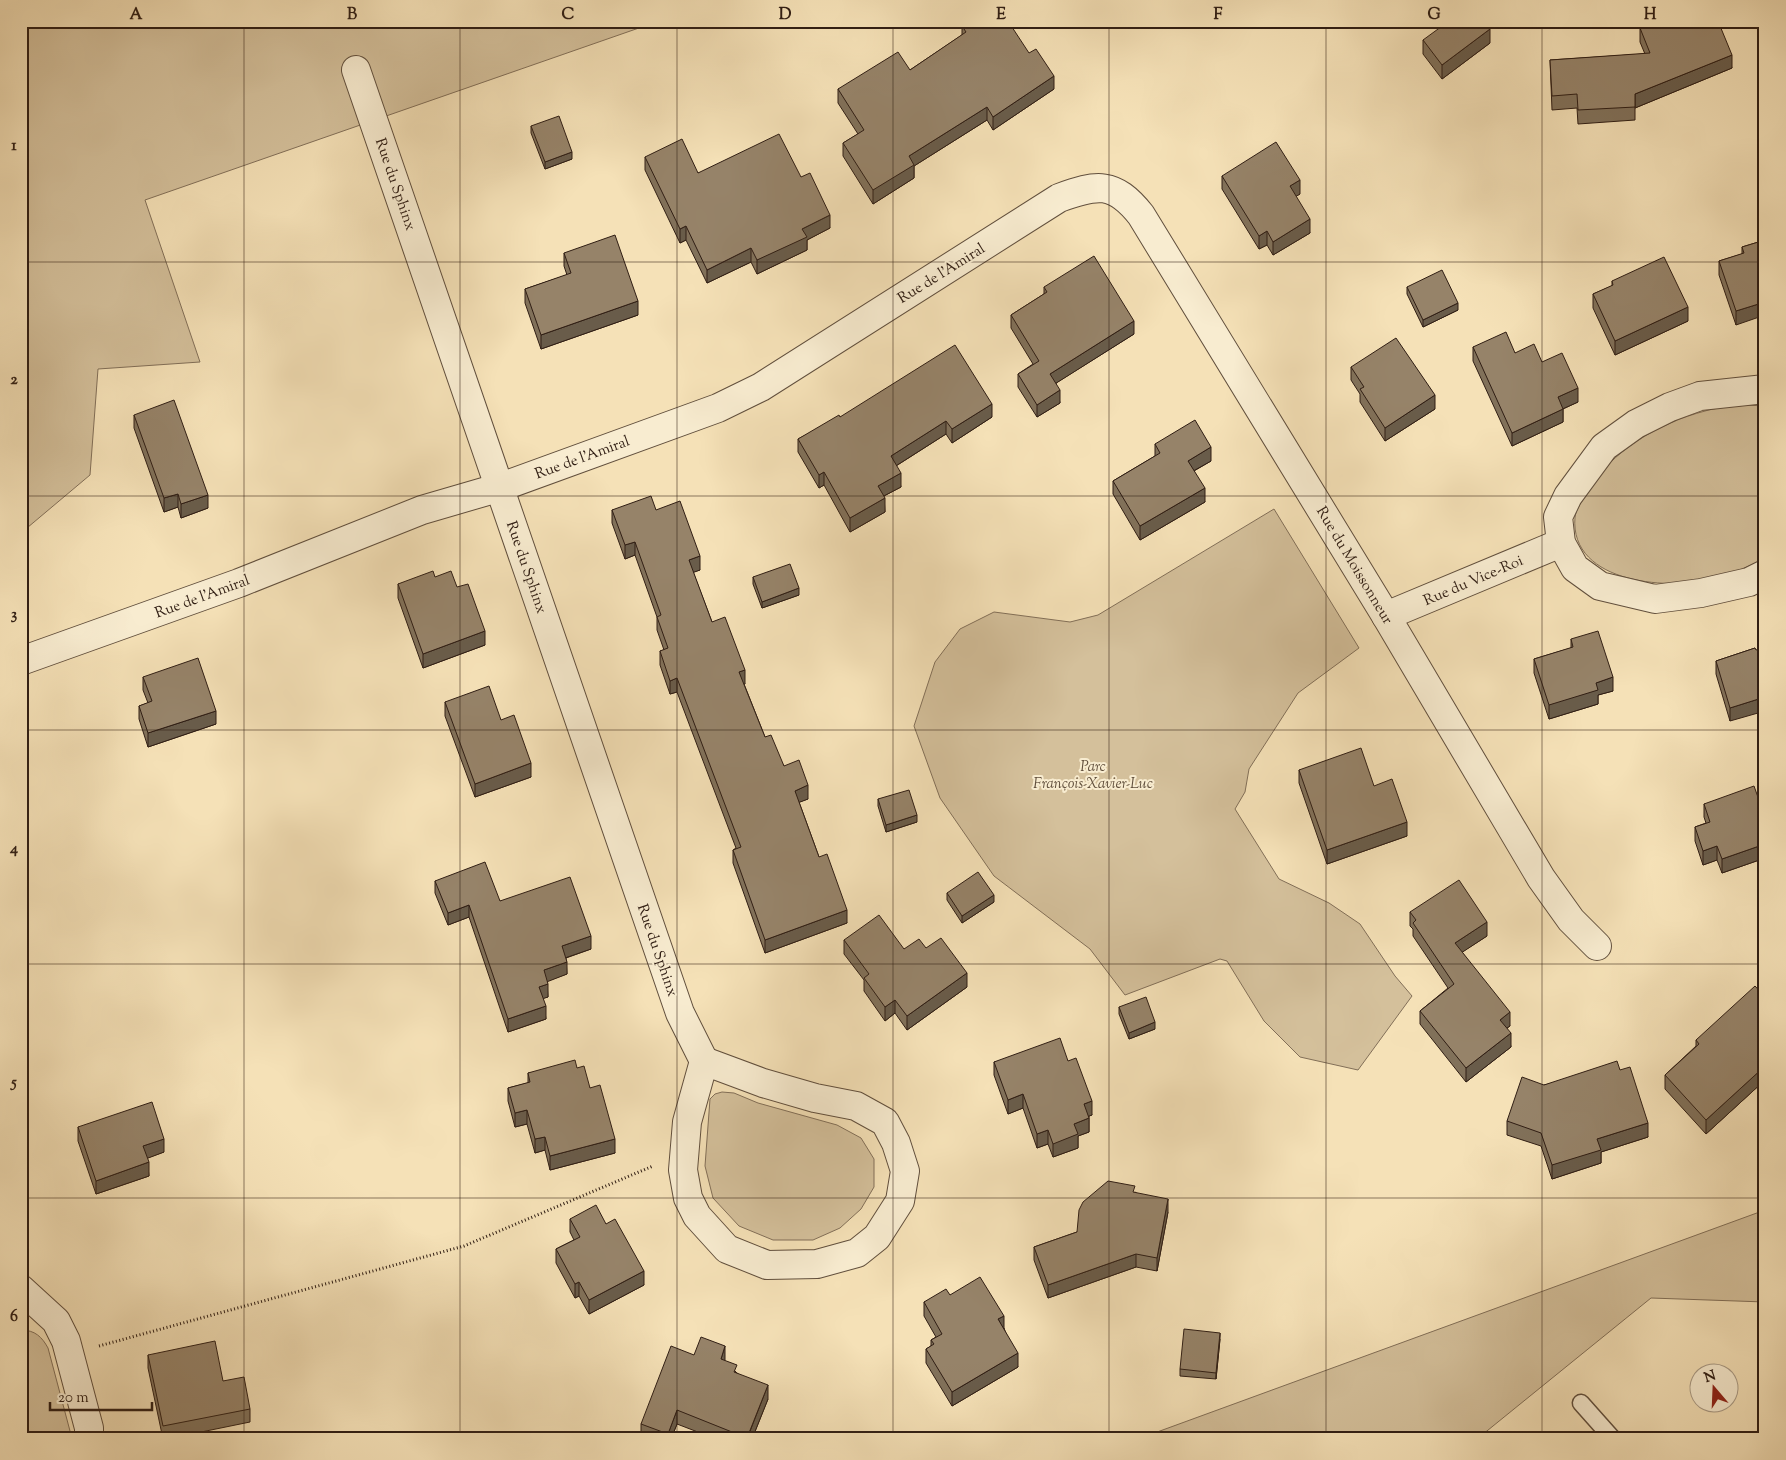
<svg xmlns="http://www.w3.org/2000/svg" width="1786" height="1460" font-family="'Sorts Mill Goudy',serif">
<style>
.green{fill:#d4c09b;stroke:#826f58}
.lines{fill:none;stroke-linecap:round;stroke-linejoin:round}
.lane-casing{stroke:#614f3d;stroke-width:19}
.street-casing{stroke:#614f3d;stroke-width:30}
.path{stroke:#301e14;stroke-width:3;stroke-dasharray:1 2.5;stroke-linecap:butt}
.lane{stroke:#f8ecd0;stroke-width:16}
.street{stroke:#f8ecd0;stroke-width:28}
.wall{fill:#81715a;stroke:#301e14}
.shaded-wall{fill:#695c4a;stroke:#301e14}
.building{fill:#968369;stroke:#301e14}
.grid{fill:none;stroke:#301e14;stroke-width:1;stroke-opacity:0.55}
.labels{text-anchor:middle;stroke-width:4;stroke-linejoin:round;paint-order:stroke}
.street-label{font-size:15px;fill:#301e14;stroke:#f8ecd0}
.park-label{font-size:15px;font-style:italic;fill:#614f3c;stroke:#f8ecd0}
.neatline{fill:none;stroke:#301e14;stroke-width:2}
.grid-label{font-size:16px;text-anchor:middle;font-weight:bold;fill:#301e14}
</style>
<rect width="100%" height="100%" fill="#f5e1b7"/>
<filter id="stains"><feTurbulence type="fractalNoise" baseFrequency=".004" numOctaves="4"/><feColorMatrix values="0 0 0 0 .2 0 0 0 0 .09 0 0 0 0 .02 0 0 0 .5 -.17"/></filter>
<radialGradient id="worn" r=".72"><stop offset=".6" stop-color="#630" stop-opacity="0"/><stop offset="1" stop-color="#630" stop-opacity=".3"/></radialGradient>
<g class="green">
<polygon points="21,21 659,21 145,200 200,362 98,369 90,475 21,533"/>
<path d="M1746,405L1765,406V559C1750,565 1735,573 1719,578C1673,591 1569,585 1575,517C1576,509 1583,500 1587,493C1610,451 1659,423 1705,411C1718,407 1733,407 1746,405Z"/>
<polygon points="1274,509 1359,648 1298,693 1249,769 1245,792 1235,809 1279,879 1329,903 1360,924 1395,976 1412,996 1358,1070 1300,1057 1264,1021 1227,961 1220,959 1125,995 1090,949 994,876 940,798 914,726 935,662 960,629 994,612 1070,622 1098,615"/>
<polygon points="722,1092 734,1093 758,1103 837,1125 861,1138 874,1159 874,1187 861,1209 840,1228 813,1240 773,1240 739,1226 713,1198 705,1166 710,1099 715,1094"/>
<polygon points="1765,1210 1765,1302 1651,1298 1477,1439 1138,1439"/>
<path d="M21,1330C35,1330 42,1337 48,1348L70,1431L69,1439H21Z"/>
</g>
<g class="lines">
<defs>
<polyline id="lane" points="1581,1403 1613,1439"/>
<g id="street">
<polyline points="356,70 680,1013 704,1061"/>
<polyline points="1765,389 1700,396 1670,407 1636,424 1604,447 1568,496 1558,517 1561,543 1575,568 1600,586 1655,599 1701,593 1749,582 1765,574"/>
<polyline points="1386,616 1561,543"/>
<path d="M21,661L239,583L422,510L501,487L718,408L761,387L1059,198C1097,184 1114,181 1141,215L1386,616L1541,878L1571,920L1597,946"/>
<polygon points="704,1061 763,1083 815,1098 856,1106 885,1122 896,1143 905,1171 900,1201 877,1237 857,1253 817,1264 767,1265 727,1249 697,1216 688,1198 683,1170 687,1122"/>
<polyline points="21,1289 56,1321 66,1341 89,1428 89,1439"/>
</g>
</defs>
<use href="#lane" class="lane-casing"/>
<use href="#street" class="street-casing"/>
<polyline class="path" points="99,1346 464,1246 653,1166"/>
<use href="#lane" class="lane"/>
<use href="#street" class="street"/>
</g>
<g class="wall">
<polygon points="1644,21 1718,21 1732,68 1635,108 1635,120 1578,124 1577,108 1552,110 1550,60 1645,54 1640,42 1640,28 1646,26"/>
<polygon points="962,26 1054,89 993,130 987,120 914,166 914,178 873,204 843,156 843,143 858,134 838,103 838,89 910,70 962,35"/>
<polygon points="1423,40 1490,43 1442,79 1423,54"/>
<polygon points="531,126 572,159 545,169 531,133"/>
<polygon points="645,157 698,173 801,177 830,228 807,240 807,250 757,274 751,262 707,283 686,240 680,243 645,170"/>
<polygon points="1222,176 1300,194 1296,196 1310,233 1273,255 1267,245 1259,249 1222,189"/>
<polygon points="1765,240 1736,325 1719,275 1719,261 1742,254 1742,247"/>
<polygon points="564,253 638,315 541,349 525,303 525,289 567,275 564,266"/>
<polygon points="1612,281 1688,321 1615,355 1593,308 1593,294 1612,286"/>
<polygon points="1044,287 1134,334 1056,383 1060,403 1037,417 1018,387 1018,374 1033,364 1011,328 1011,315 1044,294"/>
<polygon points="1407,287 1458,310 1423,327 1407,294"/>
<polygon points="1473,347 1515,353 1542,362 1578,402 1563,409 1563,422 1512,446 1473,361"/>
<polygon points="1351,367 1435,409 1385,441 1360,402 1360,394 1351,380"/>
<polygon points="134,415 208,508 181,518 178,507 164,512 134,428"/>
<polygon points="840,417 992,417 952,443 946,434 896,466 901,487 884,496 885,512 850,532 824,485 819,488 798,452 798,439"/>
<polygon points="1155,444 1211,461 1194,471 1205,502 1140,540 1113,494 1113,481 1155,456"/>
<polygon points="612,510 656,510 700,570 693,572 712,622 745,684 744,684 765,737 784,766 808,799 799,802 819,857 847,923 765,953 733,863 733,850 736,848 677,692 670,694 660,665 660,651 664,650 657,630 657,617 635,555 625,559 612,523"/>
<polygon points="435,577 485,645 423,668 398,598 398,584"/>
<polygon points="753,577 799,595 762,608 753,584"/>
<polygon points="1571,639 1613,691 1598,695 1598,704 1549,719 1534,673 1534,659 1571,648"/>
<polygon points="1755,648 1730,721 1716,674 1716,661"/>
<polygon points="143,677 216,724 148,747 139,719 139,706 148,703 143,690"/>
<polygon points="445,702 501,720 531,777 475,797 445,716"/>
<polygon points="1299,770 1374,786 1407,836 1327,864 1299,783"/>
<polygon points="878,799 917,822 886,832 878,806"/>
<polygon points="1704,804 1765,817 1765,858 1722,873 1717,860 1703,865 1695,841 1695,827 1706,823 1704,817"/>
<polygon points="1764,868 1765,868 1765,886 1764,882"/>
<polygon points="435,881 500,901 591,949 566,958 567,974 547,981 548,997 543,998 546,1019 508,1032 469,917 448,925 435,893"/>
<polygon points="947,893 994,902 962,923 947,900"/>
<polygon points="1410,912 1487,936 1462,952 1510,1026 1507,1028 1511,1047 1466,1082 1420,1024 1420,1011 1448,988 1413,936 1413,929 1410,926"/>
<polygon points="844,940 904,949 926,948 967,987 907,1030 895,1013 885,1021 864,991 864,980 844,954"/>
<polygon points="1765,997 1765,1080 1706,1134 1665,1089 1665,1075 1696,1046 1696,1040"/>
<polygon points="1119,1007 1155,1029 1129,1039 1119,1014"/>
<polygon points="1068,1061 1092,1115 1089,1116 1089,1132 1078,1136 1078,1148 1053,1157 1048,1144 1037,1148 1023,1108 1008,1114 994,1075 994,1062"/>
<polygon points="577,1068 590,1088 615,1153 550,1170 545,1150 535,1153 527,1124 515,1127 508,1101 508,1088 528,1083 528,1073"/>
<polygon points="1620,1070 1648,1137 1601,1152 1601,1163 1552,1179 1541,1146 1507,1135 1507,1121 1544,1085"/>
<polygon points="78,1127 164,1152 147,1158 149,1176 96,1194 78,1141"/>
<polygon points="1135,1192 1168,1212 1157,1271 1136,1267 1048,1298 1034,1260 1034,1247 1077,1232"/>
<polygon points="570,1219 606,1224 644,1285 589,1314 579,1296 575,1298 556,1263 556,1249 574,1240 570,1232"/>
<polygon points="950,1295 1004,1328 1018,1367 952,1406 926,1363 926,1349 931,1346 931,1340 936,1337 924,1316 924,1302"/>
<polygon points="1220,1339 1216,1379 1180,1376 1180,1369"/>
<polygon points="148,1355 223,1381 250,1409 250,1422 167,1439 163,1439 148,1368"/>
<polygon points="694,1355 725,1361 737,1373 768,1399 752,1439 716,1439 677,1424 671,1439 645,1439 641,1437 641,1424"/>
</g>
<g class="shaded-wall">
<polygon points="1490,29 1490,43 1442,79 1442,65"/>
<polygon points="1732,55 1732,68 1635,108 1635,94"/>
<polygon points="1054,76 1054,89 993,130 993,117"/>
<polygon points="987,107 987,120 914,166 914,178 873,204 873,190 909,156"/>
<polygon points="572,152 572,159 545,169 545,162"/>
<polygon points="1300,180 1300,194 1290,200 1290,186"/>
<polygon points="830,215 830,228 807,240 807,250 757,274 757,260 802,229"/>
<polygon points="1310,219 1310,233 1273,255 1273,242"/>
<polygon points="686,226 686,240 680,243 680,229"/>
<polygon points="1267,231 1267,245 1259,249 1259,236"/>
<polygon points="751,248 751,262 707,283 707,270"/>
<polygon points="638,301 638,315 541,349 541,335"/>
<polygon points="1765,302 1765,315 1736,325 1736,311"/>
<polygon points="1458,303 1458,310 1423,327 1423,320"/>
<polygon points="1688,307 1688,321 1615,355 1615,341"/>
<polygon points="1134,321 1134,334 1050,387 1050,374"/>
<polygon points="1578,388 1578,402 1558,411 1558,397"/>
<polygon points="1060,390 1060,403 1037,417 1037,405"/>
<polygon points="1435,395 1435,409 1385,441 1385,428"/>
<polygon points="992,404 992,417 952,443 952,429"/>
<polygon points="1563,409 1563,422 1512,446 1512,433"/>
<polygon points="946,421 946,434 891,469 891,456"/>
<polygon points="1211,447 1211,461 1188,474 1188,461"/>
<polygon points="824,472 824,485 819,488 819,475"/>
<polygon points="901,473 901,487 878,499 878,486"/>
<polygon points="1205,488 1205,502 1140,540 1140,526"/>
<polygon points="178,494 178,507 164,512 164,498"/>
<polygon points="208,495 208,508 181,518 181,504"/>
<polygon points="885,498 885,512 850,532 850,518"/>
<polygon points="635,542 635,555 625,559 625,545"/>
<polygon points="700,556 700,570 689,574 689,560"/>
<polygon points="799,588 799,595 762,608 762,602"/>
<polygon points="485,631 485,645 423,668 423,654"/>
<polygon points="745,670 745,684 739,686 739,672"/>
<polygon points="1613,677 1613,691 1598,695 1598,704 1549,719 1549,705 1596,683"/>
<polygon points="677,678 677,692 670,694 670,681"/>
<polygon points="1765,697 1765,711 1730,721 1730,708"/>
<polygon points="216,711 216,724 148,747 148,733"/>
<polygon points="531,763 531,777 475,797 475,784"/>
<polygon points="808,785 808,799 795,804 795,791"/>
<polygon points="917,815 917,822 886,832 886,825"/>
<polygon points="1407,822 1407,836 1327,864 1327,850"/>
<polygon points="1765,844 1765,858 1722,873 1722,859"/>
<polygon points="1717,846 1717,860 1703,865 1703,851"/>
<polygon points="994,895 994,902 962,923 962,916"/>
<polygon points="469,905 469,917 448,925 448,913"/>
<polygon points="847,910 847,923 765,953 765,940"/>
<polygon points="1487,922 1487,936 1455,957 1455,943"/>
<polygon points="591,936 591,949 562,959 562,946"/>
<polygon points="567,962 567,974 544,983 544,970"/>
<polygon points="967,973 967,987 907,1030 907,1016"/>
<polygon points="548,984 548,997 539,1000 539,987"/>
<polygon points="895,1000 895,1013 885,1021 885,1007"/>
<polygon points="546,1006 546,1019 508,1032 508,1019"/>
<polygon points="1510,1012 1510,1026 1500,1033 1500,1020"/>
<polygon points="1155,1022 1155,1029 1129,1039 1129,1033"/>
<polygon points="1511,1033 1511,1047 1466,1082 1466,1068"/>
<polygon points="1765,1066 1765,1080 1706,1134 1706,1120"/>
<polygon points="1023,1094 1023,1108 1008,1114 1008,1100"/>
<polygon points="1092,1101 1092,1115 1084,1118 1084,1104"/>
<polygon points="527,1110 527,1124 515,1127 515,1113"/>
<polygon points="1089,1118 1089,1132 1078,1136 1078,1148 1053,1157 1053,1144 1074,1124"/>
<polygon points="1648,1123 1648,1137 1601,1152 1601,1163 1552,1179 1552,1165 1597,1139"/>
<polygon points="1048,1130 1048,1144 1037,1148 1037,1134"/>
<polygon points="545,1137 545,1150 535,1153 535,1139"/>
<polygon points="164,1139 164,1152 143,1160 143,1146"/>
<polygon points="615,1139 615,1153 550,1170 550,1156"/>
<polygon points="149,1162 149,1176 96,1194 96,1181"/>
<polygon points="1168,1199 1168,1212 1157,1271 1157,1258"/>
<polygon points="1136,1254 1136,1267 1048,1298 1048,1285"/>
<polygon points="644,1271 644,1285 589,1314 589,1300"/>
<polygon points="579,1282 579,1296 575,1298 575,1284"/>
<polygon points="1004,1316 1004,1330 998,1319"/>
<polygon points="1220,1333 1220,1339 1216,1379 1216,1373"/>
<polygon points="725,1346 725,1360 721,1372 721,1359"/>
<polygon points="1018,1353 1018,1367 952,1406 952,1392"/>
<polygon points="768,1385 768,1399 752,1439 747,1439"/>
<polygon points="677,1410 677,1424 671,1439 668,1439 668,1434"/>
</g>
<g class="building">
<polygon points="970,21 1008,21 1029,53 1036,49 1054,76 993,117 987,107 909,156 914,165 873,190 843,143 864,130 838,89 898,52 910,70 966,32 962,26"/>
<polygon points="1449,21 1484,21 1490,29 1442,65 1423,40"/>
<polygon points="1650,21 1718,21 1732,55 1635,94 1635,107 1578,110 1577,94 1552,96 1550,60 1650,53 1640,28 1651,24"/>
<polygon points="559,116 572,152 545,162 531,126"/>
<polygon points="779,134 801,177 810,173 830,215 802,229 807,237 757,260 751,248 707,270 686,226 680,229 645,157 682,139 698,173"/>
<polygon points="1276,142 1300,180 1290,186 1310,219 1273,242 1267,231 1259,236 1222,176"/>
<polygon points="615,235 638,301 541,335 525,289 571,273 564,253"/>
<polygon points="1765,240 1765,302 1736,311 1719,261 1744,253 1742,247"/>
<polygon points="1094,256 1134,321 1050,374 1060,390 1037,405 1018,374 1039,361 1011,315 1047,292 1044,287"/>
<polygon points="1664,257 1688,307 1615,341 1593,294 1613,285 1612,281"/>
<polygon points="1442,270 1458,303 1423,320 1407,287"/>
<polygon points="1506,332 1515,353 1534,344 1542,362 1562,353 1578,388 1558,397 1563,409 1512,433 1473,347"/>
<polygon points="1396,338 1435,395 1385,428 1360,389 1364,387 1351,367"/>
<polygon points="955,345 992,404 952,429 946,421 891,456 901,473 878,486 885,498 850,518 824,472 819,475 798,439 839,415 840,417"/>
<polygon points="174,400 208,495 181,504 178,494 164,498 134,415"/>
<polygon points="1195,420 1211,447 1188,461 1205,488 1140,526 1113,481 1160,453 1155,444"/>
<polygon points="651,496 656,510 680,501 700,556 689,560 712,622 725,617 745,670 739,672 765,737 771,735 784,766 799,760 808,785 795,791 819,857 827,854 847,910 765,940 733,850 741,847 677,678 670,681 660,651 668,648 657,617 661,615 635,542 625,545 612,510"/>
<polygon points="790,564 799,588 762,602 753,577"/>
<polygon points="433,571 435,577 451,571 457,587 468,584 485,631 423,654 398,584"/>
<polygon points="1598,631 1613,677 1596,683 1598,690 1549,705 1534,659 1573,647 1571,639"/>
<polygon points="1765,647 1765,697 1730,708 1716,661 1755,648 1756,650"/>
<polygon points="198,658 216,711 148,733 139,706 152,701 143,677"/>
<polygon points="489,686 501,720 514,715 531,763 475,784 445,702"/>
<polygon points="1361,748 1374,786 1392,779 1407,822 1327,850 1299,770"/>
<polygon points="1754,786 1765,817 1765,844 1722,859 1717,846 1703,851 1695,827 1710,822 1704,804"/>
<polygon points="909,790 917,815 886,825 878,799"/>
<polygon points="485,862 500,901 570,877 591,936 562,946 567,962 544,970 548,984 539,987 546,1006 508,1019 469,905 448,913 435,881"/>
<polygon points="978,872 994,895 962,916 947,893"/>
<polygon points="1459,880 1487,922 1455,943 1510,1012 1500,1020 1511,1033 1466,1068 1420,1011 1454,984 1413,923 1416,920 1410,912"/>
<polygon points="879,915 904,949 919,939 926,948 941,938 967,973 907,1016 895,1000 885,1007 864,978 869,974 844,940"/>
<polygon points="1755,986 1765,997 1765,1066 1706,1120 1665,1075 1699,1044 1696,1040"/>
<polygon points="1146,997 1155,1022 1129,1033 1119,1007"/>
<polygon points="1060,1038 1068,1061 1076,1058 1092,1101 1084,1104 1089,1118 1074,1124 1078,1134 1053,1144 1048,1130 1037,1134 1023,1094 1008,1100 994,1062"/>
<polygon points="575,1060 577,1068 584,1066 590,1088 600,1085 615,1139 550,1156 545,1137 535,1139 527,1110 515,1113 508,1088 530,1082 528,1073"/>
<polygon points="1617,1061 1620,1070 1630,1067 1648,1123 1597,1139 1601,1150 1552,1165 1541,1133 1507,1121 1522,1077 1544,1085"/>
<polygon points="152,1102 164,1139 143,1146 149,1162 96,1181 78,1127"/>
<polygon points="1108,1181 1135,1186 1133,1192 1168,1199 1157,1258 1136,1254 1048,1285 1034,1247 1077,1232 1079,1210 1083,1202"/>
<polygon points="596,1205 606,1224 615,1219 644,1271 589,1300 579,1282 575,1284 556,1249 580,1237 570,1219"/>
<polygon points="980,1277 1004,1316 998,1319 1018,1353 952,1392 926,1349 934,1344 931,1340 942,1334 924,1302 946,1289 950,1295"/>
<polygon points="1184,1329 1220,1333 1216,1373 1180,1369"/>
<polygon points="701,1337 725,1346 721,1359 737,1365 734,1372 768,1385 747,1438 677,1410 668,1434 641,1424 671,1346 694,1355"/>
<polygon points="215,1341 223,1381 244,1377 250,1409 163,1426 148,1355"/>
</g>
<path class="grid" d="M244,21V1439M460,21V1439M677,21V1439M893,21V1439M1109,21V1439M1326,21V1439M1542,21V1439M21,262H1765M21,496H1765M21,730H1765M21,964H1765M21,1198H1765"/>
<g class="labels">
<g class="street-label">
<text transform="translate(396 184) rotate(71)" y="5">Rue du Sphinx</text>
<text transform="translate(941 273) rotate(-32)" y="5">Rue de l'Amiral</text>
<text transform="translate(582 457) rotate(-20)" y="5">Rue de l'Amiral</text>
<text transform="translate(1355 565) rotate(59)" y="5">Rue du Moissonneur</text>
<text transform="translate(527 567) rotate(71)" y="5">Rue du Sphinx</text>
<text transform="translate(1473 580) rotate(-23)" y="5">Rue du Vice-Roi</text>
<text transform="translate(202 596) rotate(-20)" y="5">Rue de l'Amiral</text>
<text transform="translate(658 950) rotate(71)" y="5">Rue du Sphinx</text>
</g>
<g class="park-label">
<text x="1093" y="771">Parc<tspan x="1093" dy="17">François-Xavier-Luc</tspan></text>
</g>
</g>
<rect width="1786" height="1460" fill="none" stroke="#f5e1b7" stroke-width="55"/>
<g transform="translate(1714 1388) rotate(341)"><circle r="24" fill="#f8ecd0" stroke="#a89a85"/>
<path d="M0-4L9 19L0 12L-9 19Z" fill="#8f2418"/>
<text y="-8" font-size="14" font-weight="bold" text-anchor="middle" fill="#301e14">N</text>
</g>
<path d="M50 1402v8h102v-8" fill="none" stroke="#301e14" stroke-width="2.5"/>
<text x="58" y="1402" font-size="15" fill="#301e14" stroke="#f8ecd0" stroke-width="4" paint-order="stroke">20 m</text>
<rect x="28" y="28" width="1730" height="1404" class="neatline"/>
<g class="grid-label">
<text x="136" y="19">A</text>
<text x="352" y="19">B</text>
<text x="568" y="19">C</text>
<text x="785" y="19">D</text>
<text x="1001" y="19">E</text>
<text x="1218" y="19">F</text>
<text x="1434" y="19">G</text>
<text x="1650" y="19">H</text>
<text x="14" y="150">1</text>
<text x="14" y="384">2</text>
<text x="14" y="619">3</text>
<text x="14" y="853">4</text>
<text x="14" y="1087">5</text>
<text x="14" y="1321">6</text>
</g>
<rect width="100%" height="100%" filter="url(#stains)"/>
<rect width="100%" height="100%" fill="url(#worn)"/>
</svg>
